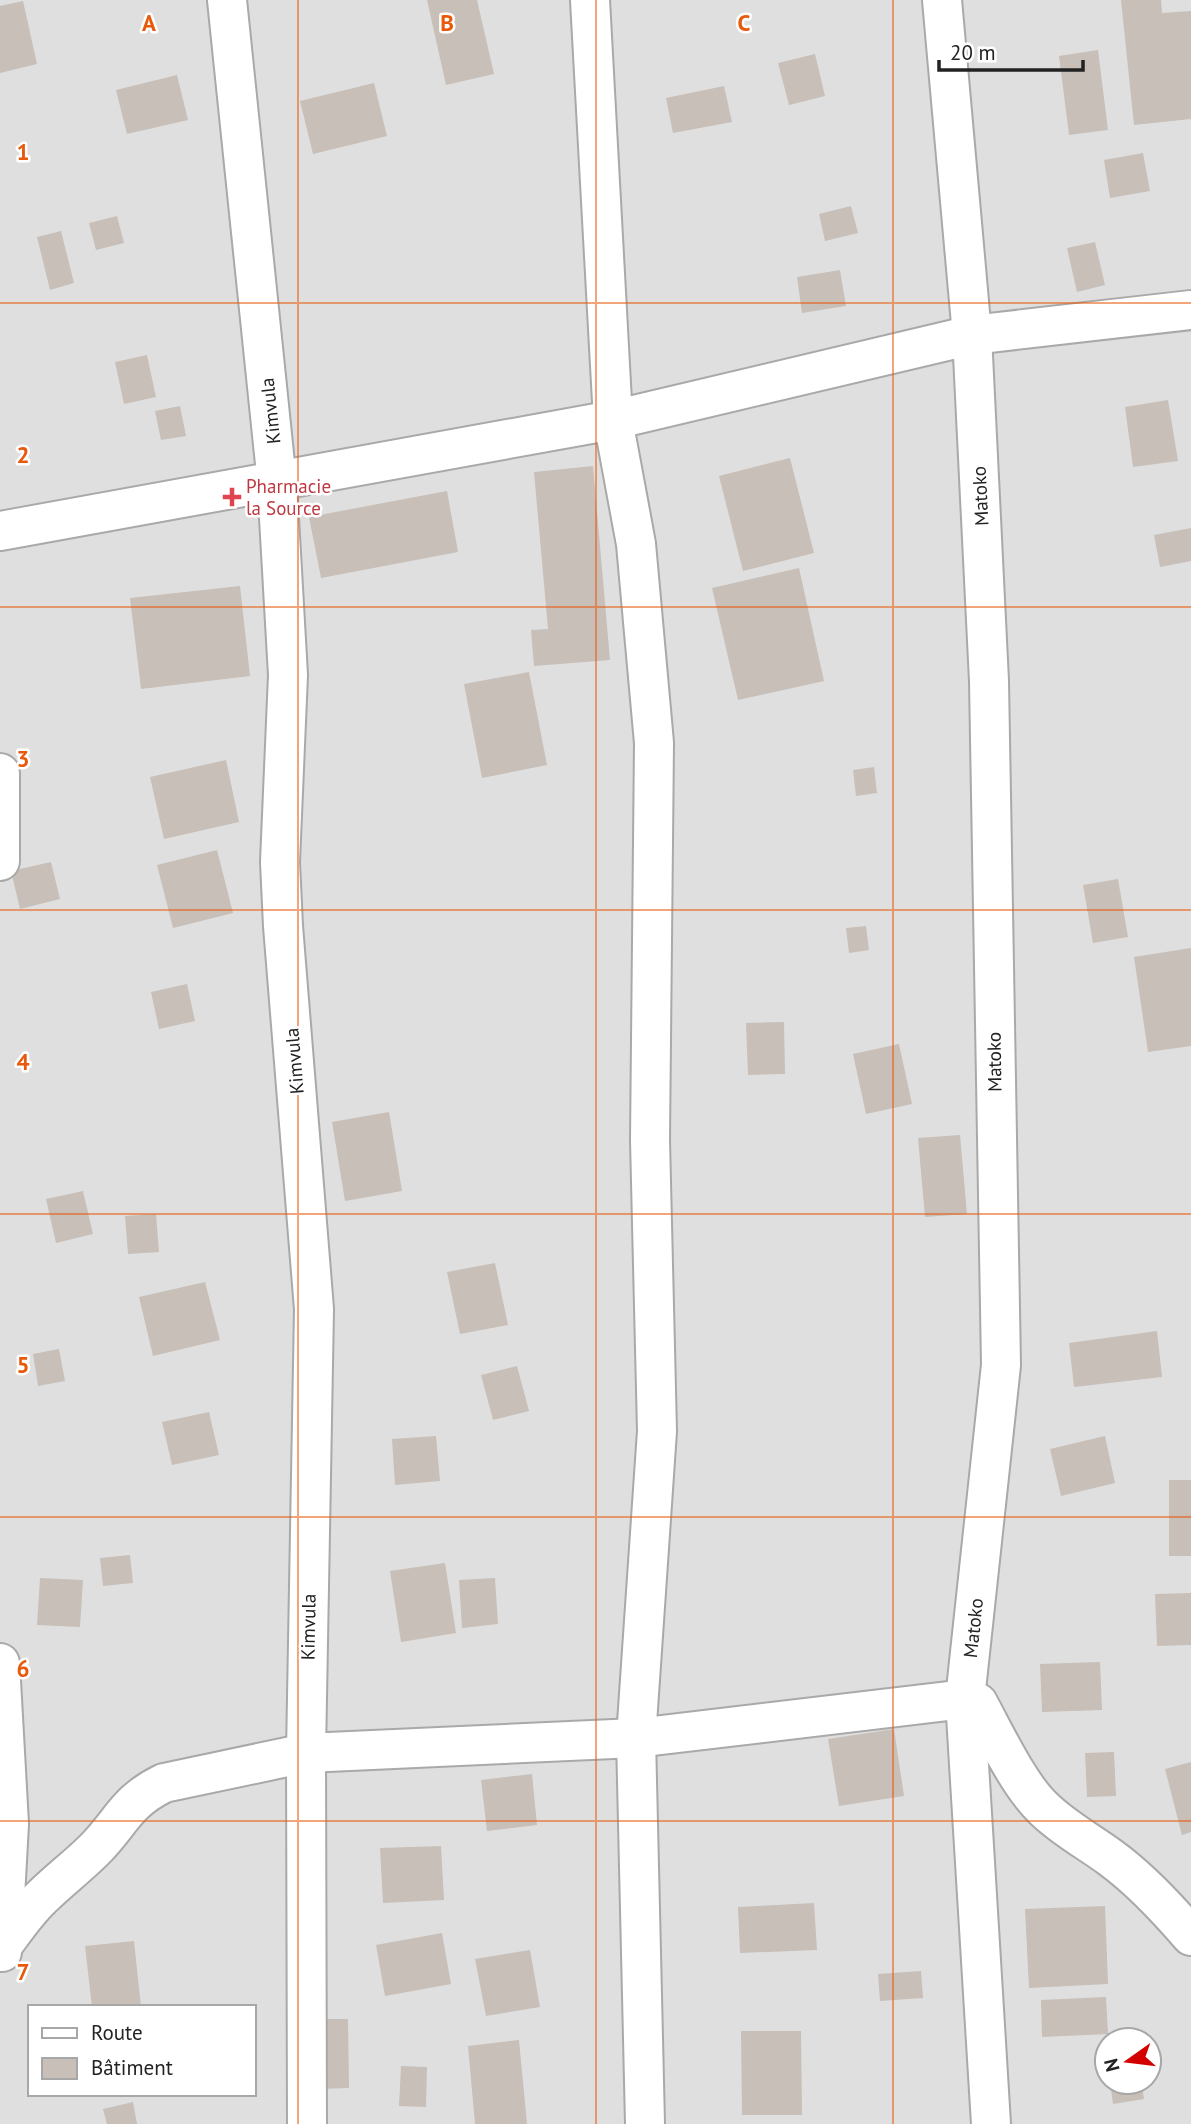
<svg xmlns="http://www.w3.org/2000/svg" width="1191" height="2124" font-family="'PT Sans',sans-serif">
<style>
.residential{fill:#e0dfdf;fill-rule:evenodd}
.building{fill:#c7bfb8}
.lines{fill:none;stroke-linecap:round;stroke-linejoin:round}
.street-casing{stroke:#a9a9a9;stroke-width:42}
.street{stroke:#fff;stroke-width:38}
.grid{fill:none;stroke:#e8590c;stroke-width:2;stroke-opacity:0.55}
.health-dot{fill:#e0444e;stroke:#fff;stroke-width:2.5}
.labels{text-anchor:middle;stroke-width:5;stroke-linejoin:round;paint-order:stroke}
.street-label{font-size:19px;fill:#222;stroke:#fff}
.health-label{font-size:19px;fill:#be3a42;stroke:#fff;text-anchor:start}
.grid-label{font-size:23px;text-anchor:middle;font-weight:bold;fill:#e8590c;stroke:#fff;stroke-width:5;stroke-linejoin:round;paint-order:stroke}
</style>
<rect width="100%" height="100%" fill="#f2efe9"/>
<path class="residential" d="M0,0H1191V2124H0ZM30,2007H254V2094H30ZM1107,2040H1149V2082H1107Z"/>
<g class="building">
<polygon points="427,0 477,0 494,74 446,85"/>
<polygon points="1121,0 1161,0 1162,13 1191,11 1191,119 1134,125"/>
<polygon points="23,1 37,64 0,73 0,6"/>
<polygon points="1098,50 1108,130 1069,135 1059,56"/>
<polygon points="815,54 825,96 789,105 778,63"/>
<polygon points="177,75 188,120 127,134 116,90"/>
<polygon points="374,83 387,136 313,154 300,101"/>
<polygon points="724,86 732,122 673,133 666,98"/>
<polygon points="1143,153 1150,191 1110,198 1104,160"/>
<polygon points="851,206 858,233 825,241 819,214"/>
<polygon points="117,216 124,243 96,250 89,223"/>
<polygon points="61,231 74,283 50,290 37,237"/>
<polygon points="1095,242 1105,285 1077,292 1067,248"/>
<polygon points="840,270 846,306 802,313 797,277"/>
<polygon points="147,355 156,397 124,404 115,362"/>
<polygon points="1168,400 1178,461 1133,467 1125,407"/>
<polygon points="180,406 186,436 161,440 155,411"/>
<polygon points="790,458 814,553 743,571 719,476"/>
<polygon points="593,466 610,660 534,666 531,630 548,629 534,472"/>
<polygon points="447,491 458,552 321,578 309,517"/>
<polygon points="1191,528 1191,561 1160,567 1154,535"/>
<polygon points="799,568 824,681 738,700 712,588"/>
<polygon points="240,586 250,676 141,689 130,598"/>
<polygon points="529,672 547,765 482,778 464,684"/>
<polygon points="226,760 239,822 164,839 150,777"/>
<polygon points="874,767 877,793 856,796 853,770"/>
<polygon points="217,850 233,913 173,928 157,865"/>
<polygon points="51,862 60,899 20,909 11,871"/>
<polygon points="1118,879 1128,937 1093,943 1083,885"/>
<polygon points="866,926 869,950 849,953 846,928"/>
<polygon points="1191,948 1191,1046 1148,1052 1134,957"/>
<polygon points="187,984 195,1021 159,1029 151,992"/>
<polygon points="784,1022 785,1074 748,1075 746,1023"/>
<polygon points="899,1044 912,1104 866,1114 853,1054"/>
<polygon points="389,1112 402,1191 345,1201 332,1122"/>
<polygon points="960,1135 967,1214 925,1217 918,1138"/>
<polygon points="83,1191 93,1234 56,1243 46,1199"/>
<polygon points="156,1214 159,1252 128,1254 125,1216"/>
<polygon points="495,1263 508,1325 460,1334 447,1272"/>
<polygon points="205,1282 220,1340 153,1356 139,1297"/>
<polygon points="1157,1331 1162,1377 1074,1387 1069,1343"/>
<polygon points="59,1349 65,1381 38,1386 33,1354"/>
<polygon points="517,1366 529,1411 493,1420 481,1375"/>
<polygon points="209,1412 219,1455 172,1465 162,1422"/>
<polygon points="436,1436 440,1481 395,1485 392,1439"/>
<polygon points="1105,1436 1115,1483 1061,1496 1050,1449"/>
<rect x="1169" y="1480" width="22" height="76"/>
<polygon points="130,1555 133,1583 103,1586 100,1558"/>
<polygon points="445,1563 456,1633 401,1642 390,1571"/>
<polygon points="40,1578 83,1580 80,1627 37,1625"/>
<polygon points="495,1578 498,1624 462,1628 459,1580"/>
<polygon points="1191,1593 1191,1645 1157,1646 1155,1594"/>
<polygon points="1100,1662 1102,1710 1042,1712 1040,1664"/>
<polygon points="894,1729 904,1796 839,1806 828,1739"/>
<polygon points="1114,1752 1116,1796 1087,1797 1085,1753"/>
<polygon points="1191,1762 1191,1832 1182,1835 1165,1769"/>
<polygon points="532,1774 537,1825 487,1831 481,1780"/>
<polygon points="441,1846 444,1900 383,1903 380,1848"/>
<polygon points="814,1903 817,1950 740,1953 738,1907"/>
<polygon points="1105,1906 1108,1984 1029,1988 1025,1909"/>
<polygon points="442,1933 451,1984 385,1996 376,1945"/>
<polygon points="134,1941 141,2007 92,2007 85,1946"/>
<polygon points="530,1950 540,2007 486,2016 475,1959"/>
<polygon points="921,1971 923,1998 880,2001 878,1974"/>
<polygon points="1106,1997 1108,2034 1042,2037 1041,2000"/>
<polygon points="318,2019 348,2019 349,2088 319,2089"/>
<polygon points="741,2031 801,2031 802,2115 742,2115"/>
<polygon points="519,2040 527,2124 475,2124 468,2046"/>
<polygon points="401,2066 427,2067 426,2107 399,2106"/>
<polygon points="1110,2082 1141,2082 1144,2099 1113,2104"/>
<polygon points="133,2102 137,2124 107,2124 103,2109"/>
</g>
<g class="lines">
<defs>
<g id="street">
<polyline points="227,0 277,483 288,675 280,862 283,926 314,1309 306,1753 307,2124"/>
<polyline points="590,0 613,420 636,544 654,743 650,1140 657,1431 636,1738 645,2124"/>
<polyline points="942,0 972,335 989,681 1001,1365 965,1699 991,2124"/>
<polyline points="0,531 613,420 972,335 1191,310"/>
<polyline points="0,773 0,861"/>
<polyline points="0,1663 9,1824 2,1952"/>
<path d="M3,1945C15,1929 27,1911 41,1898C58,1881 77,1867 94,1850C122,1822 125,1802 164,1783L306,1753L636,1738L965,1699L978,1703C995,1734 1018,1784 1043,1808C1063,1828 1088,1841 1111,1858C1141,1880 1167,1908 1191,1936"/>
</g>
</defs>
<use href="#street" class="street-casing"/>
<use href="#street" class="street"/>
</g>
<path class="grid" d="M298,0V2124M596,0V2124M893,0V2124M0,303H1191M0,607H1191M0,910H1191M0,1214H1191M0,1517H1191M0,1821H1191"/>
<path class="health-dot" d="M228.5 486.5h7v7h7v7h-7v7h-7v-7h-7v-7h7z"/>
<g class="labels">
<g class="street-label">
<text transform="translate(270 411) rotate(-96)" y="7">Kimvula</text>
<text transform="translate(980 496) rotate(-93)" y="7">Matoko</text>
<text transform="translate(294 1061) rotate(-95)" y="7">Kimvula</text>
<text transform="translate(994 1062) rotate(-91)" y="7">Matoko</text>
<text transform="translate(308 1627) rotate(-89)" y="7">Kimvula</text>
<text transform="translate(973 1628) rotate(-84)" y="7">Matoko</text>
</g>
<g class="health-label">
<text x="246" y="493">Pharmacie<tspan x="246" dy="22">la Source</tspan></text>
</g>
</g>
<g class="grid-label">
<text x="149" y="31">A</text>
<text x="447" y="31">B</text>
<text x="744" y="31">C</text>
<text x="23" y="160">1</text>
<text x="23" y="463">2</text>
<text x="23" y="767">3</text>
<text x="23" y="1070">4</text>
<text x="23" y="1373">5</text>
<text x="23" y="1677">6</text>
<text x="23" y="1980">7</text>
</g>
<rect x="28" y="2005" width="228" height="91" fill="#ffffff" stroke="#a7a7a7" stroke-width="2"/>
<rect x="42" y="2028" width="35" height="10" fill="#ffffff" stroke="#a7a7a7" stroke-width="2"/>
<text x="91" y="2040" font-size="21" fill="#222222">Route</text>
<rect x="42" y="2058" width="35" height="21" fill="#c7bfb8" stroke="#a7a7a7" stroke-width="2"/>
<text x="91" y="2075" font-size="21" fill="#222222">Bâtiment</text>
<g transform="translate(1128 2061) rotate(256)"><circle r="33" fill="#ffffff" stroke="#a7a7a7" stroke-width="2"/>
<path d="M0-5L12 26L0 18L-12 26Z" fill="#d40000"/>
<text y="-10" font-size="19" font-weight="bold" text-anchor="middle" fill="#222222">N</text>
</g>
<path d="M939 60v10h144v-10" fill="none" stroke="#222222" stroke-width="3.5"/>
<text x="950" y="60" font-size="21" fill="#222222" stroke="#ffffff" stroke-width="5" paint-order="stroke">20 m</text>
</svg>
